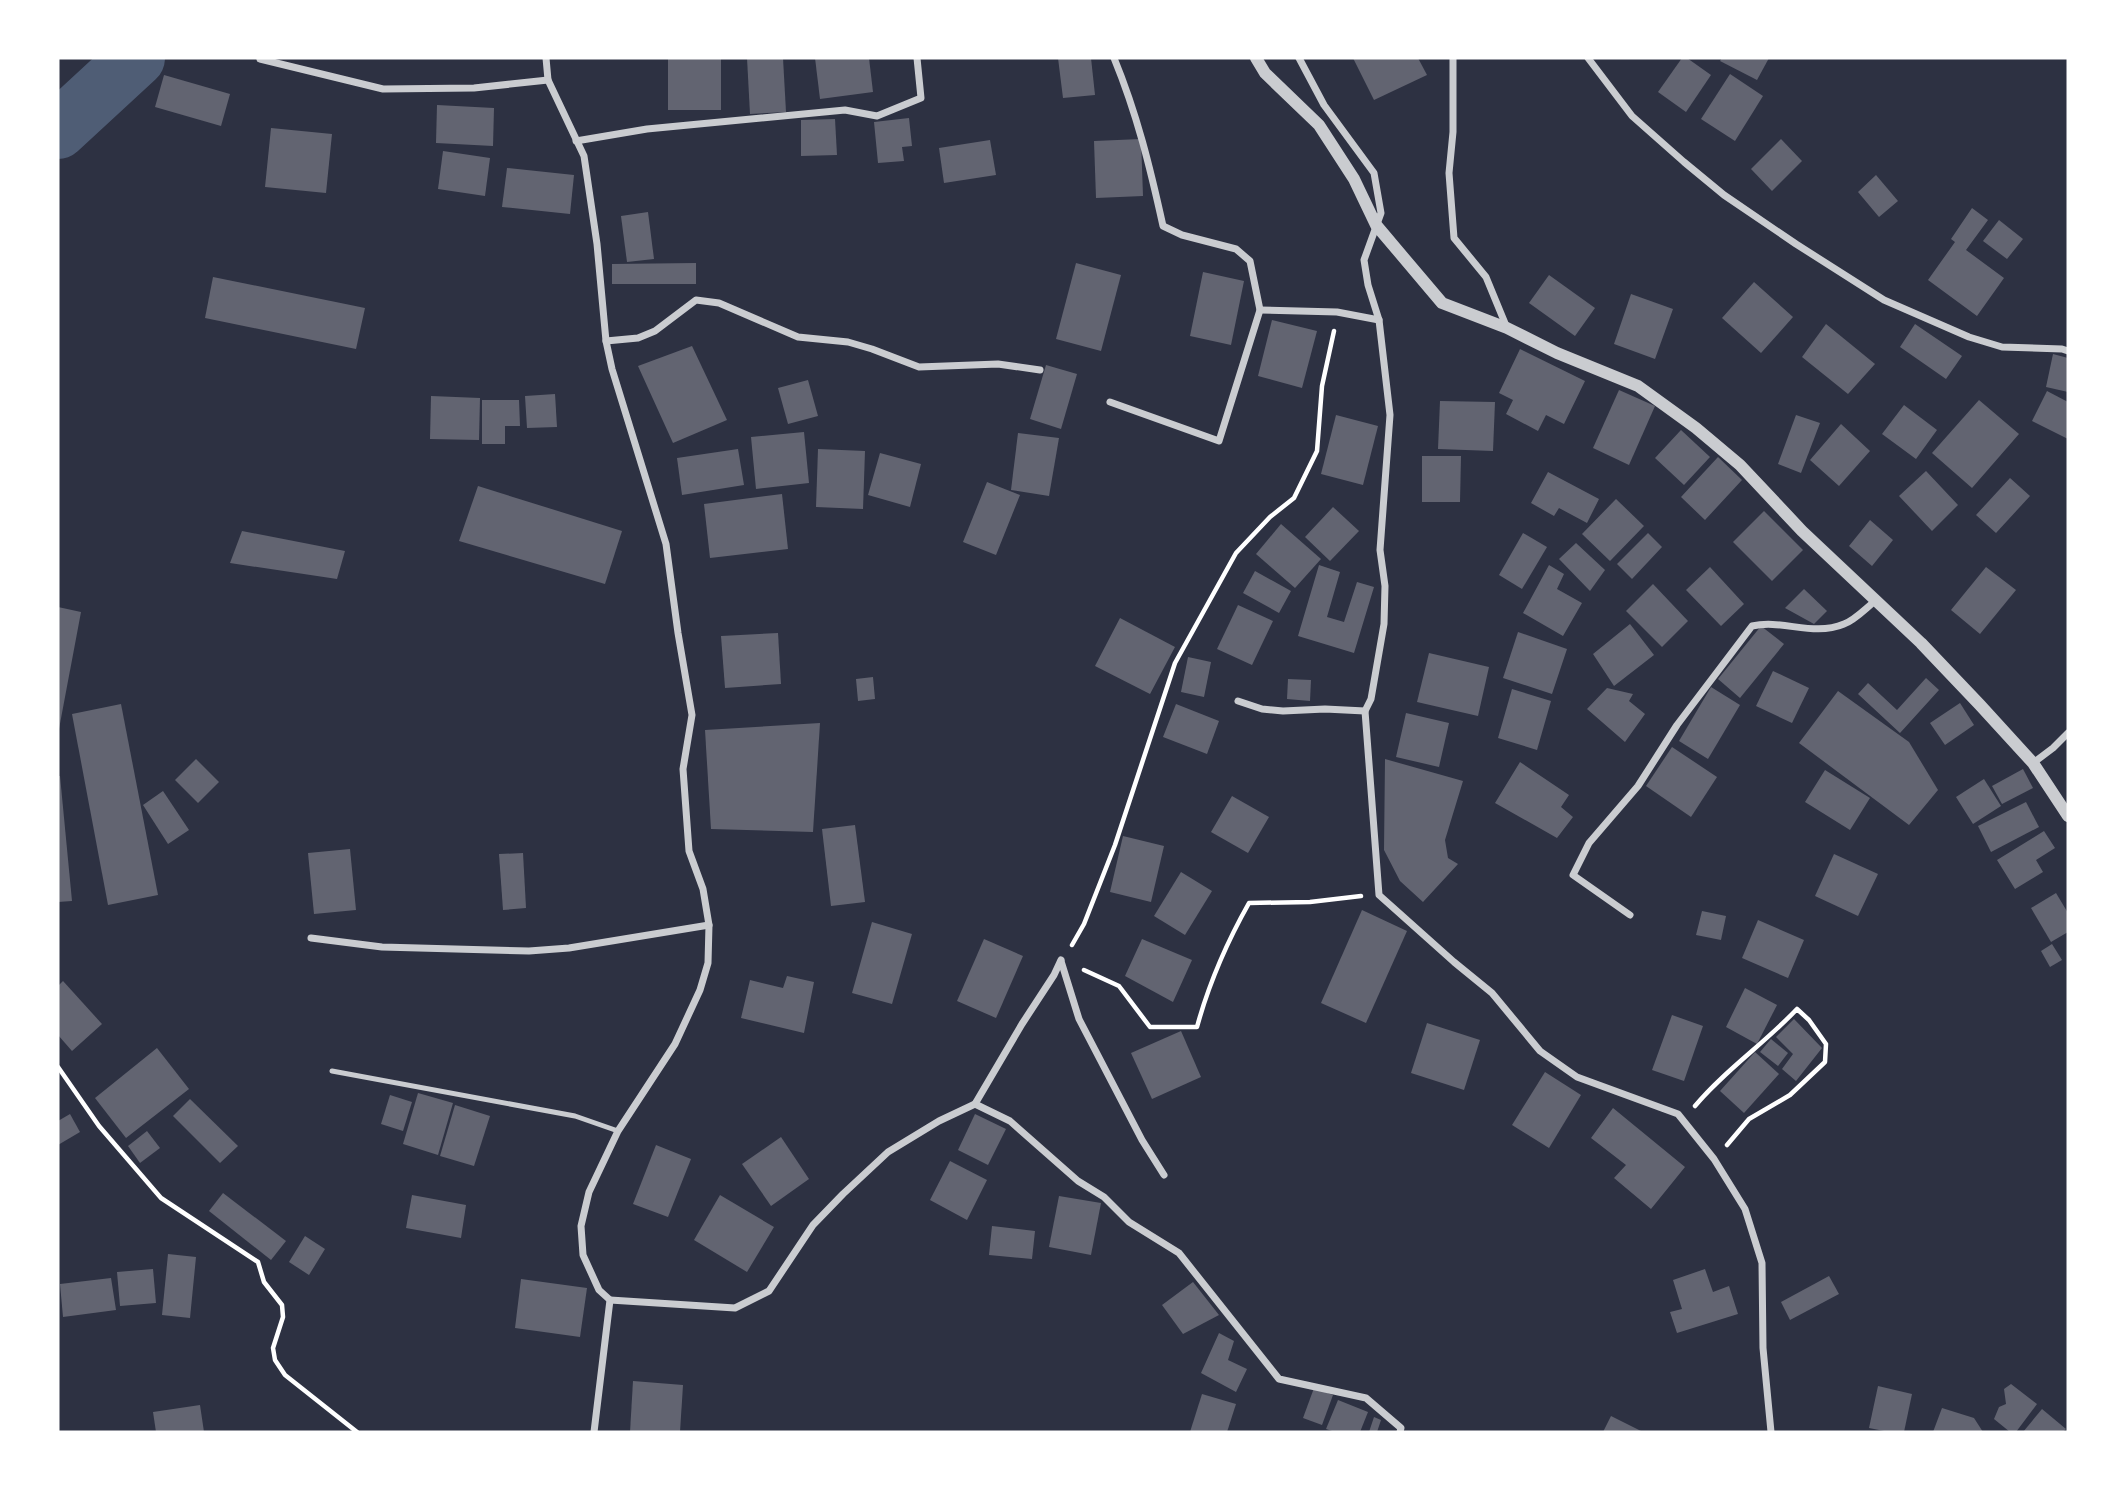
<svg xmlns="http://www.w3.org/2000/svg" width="2126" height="1490" font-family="'Exo 2',sans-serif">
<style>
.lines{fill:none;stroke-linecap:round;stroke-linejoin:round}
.river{stroke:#4f5d75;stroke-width:58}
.building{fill:#626471}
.path{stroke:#fff;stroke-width:4.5}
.service{stroke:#caccd0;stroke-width:5}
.minor{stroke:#caccd0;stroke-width:7}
.tertiary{stroke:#caccd0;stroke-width:12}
</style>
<rect width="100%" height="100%" fill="#2d3142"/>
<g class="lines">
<polyline class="river" points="58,130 136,58"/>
</g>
<g class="building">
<rect x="668" y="58" width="53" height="52"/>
<polygon points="747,58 783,58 786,112 750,114"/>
<polygon points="815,58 869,58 873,92 820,99"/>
<polygon points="1058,58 1091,58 1095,95 1063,98"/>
<polygon points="1353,58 1418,58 1427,75 1374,100"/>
<polygon points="1682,58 1687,58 1711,75 1686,112 1658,92"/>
<polygon points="1722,58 1769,58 1757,80 1720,61"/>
<polygon points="1730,74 1763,96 1735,141 1701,119"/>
<polygon points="164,75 230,94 221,126 155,107"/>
<polygon points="437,105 494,108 493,146 436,143"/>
<polygon points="909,118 912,146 902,147 904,161 878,163 874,122"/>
<polygon points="835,119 837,155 801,156 801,120"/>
<polygon points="271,128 332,134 326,193 265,187"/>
<polygon points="1141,139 1143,196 1096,198 1094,141"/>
<polygon points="1781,139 1802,161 1772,191 1751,169"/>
<polygon points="990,140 996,175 944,183 939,148"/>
<polygon points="443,151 490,158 485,196 438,189"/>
<polygon points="507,168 574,175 570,214 502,207"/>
<polygon points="1876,175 1898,201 1879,217 1858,192"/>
<polygon points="1972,208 1988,220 1966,250 2004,278 1977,316 1928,280 1955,242 1951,239"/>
<polygon points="648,212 654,259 627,262 621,216"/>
<polygon points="1999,220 2023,239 2007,259 1983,241"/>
<polygon points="696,263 696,284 612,284 612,264"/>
<polygon points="1076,263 1121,275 1101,351 1056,339"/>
<polygon points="1203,272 1244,281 1231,345 1190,336"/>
<polygon points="1549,275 1595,308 1575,336 1529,303"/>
<polygon points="213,277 365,308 356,349 205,318"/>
<polygon points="1754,282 1793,317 1761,353 1722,318"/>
<polygon points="1631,294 1673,309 1655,359 1614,344"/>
<polygon points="1272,320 1317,331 1302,388 1258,376"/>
<polygon points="1826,324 1875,364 1848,394 1802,357"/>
<polygon points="1915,324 1962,356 1946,379 1900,347"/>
<polygon points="692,346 727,420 673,443 638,366"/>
<polygon points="1520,349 1585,381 1564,424 1546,415 1538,431 1506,414 1513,400 1499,393"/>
<polygon points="2053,354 2068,358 2068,392 2046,387"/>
<polygon points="1046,365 1077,374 1061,429 1030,419"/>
<polygon points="808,380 818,416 788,424 778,388"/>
<polygon points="1619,390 1655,406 1629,465 1593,448"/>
<polygon points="2047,391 2068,402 2068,439 2032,421"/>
<polygon points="555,394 557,427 527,428 525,396"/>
<polygon points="431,396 480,398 479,440 430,439"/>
<polygon points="482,400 519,400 520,426 505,426 505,444 482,444"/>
<polygon points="1979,400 2019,434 1972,488 1932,453"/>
<polygon points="1440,401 1495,402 1493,451 1438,449"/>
<polygon points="1904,405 1937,430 1916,459 1882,434"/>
<polygon points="1336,415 1378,426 1363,485 1321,474"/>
<polygon points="1796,415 1820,423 1801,473 1778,464"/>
<polygon points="1841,424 1870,451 1839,486 1810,460"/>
<polygon points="1681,430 1710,457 1684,485 1655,458"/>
<polygon points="804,432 809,483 756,489 751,437"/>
<polygon points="1018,433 1059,438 1049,496 1011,490"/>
<polygon points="738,449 744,485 682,495 677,458"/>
<polygon points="818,449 865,451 863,509 816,507"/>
<polygon points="880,453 921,464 910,507 868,495"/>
<polygon points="1422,456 1461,456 1460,502 1422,502"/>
<polygon points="1718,457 1742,480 1705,520 1681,497"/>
<polygon points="1926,471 1958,505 1932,531 1899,496"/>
<polygon points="1548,472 1599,499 1587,523 1559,508 1554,516 1531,503"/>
<polygon points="2010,478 2030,496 1996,533 1976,515"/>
<polygon points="987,482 1020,495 996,555 963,542"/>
<polygon points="478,486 622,531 605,584 459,541"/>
<polygon points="782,494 788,549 710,558 704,504"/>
<polygon points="1616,499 1644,526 1610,561 1582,534"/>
<polygon points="1333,507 1359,531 1330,561 1305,537"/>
<polygon points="1764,511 1803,550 1772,581 1733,542"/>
<polygon points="1870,520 1893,540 1872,566 1849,546"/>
<polygon points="1281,524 1321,559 1295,588 1256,554"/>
<polygon points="242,531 345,551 337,579 230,563"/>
<polygon points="1523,533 1547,547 1522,589 1499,575"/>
<polygon points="1648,533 1662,547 1632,579 1617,564"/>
<polygon points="1576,543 1605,570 1590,591 1559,559"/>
<polygon points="1319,565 1340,572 1327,617 1344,622 1357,582 1374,587 1354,653 1298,636"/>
<polygon points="1549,565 1564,574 1557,589 1582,603 1563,636 1523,613"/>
<polygon points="1710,567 1744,604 1721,626 1686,590"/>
<polygon points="1986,567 2016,590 1980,634 1951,610"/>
<polygon points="1255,571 1291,591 1279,613 1243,593"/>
<polygon points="1653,584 1688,621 1662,647 1626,611"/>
<polygon points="1804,589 1827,611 1814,624 1785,608"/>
<polygon points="1238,605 1273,621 1252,665 1217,649"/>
<polygon points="58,607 81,612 59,729 58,729"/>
<polygon points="1120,618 1175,647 1150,694 1095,666"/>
<polygon points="1630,624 1654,655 1614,686 1593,654"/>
<polygon points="1761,626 1784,644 1740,698 1718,679"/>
<polygon points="1518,632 1567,649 1552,694 1503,678"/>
<polygon points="778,633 781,684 725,688 721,636"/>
<polygon points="1429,653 1489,667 1478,716 1417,702"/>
<polygon points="1188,657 1211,662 1204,697 1181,692"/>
<polygon points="1773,671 1809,688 1792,723 1756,706"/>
<polygon points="873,677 875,699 858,701 856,679"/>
<polygon points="1926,678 1939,690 1900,733 1858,694 1868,683 1897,710"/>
<polygon points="1288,679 1311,680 1310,701 1287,699"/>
<polygon points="1711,687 1740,705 1708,759 1679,741"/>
<polygon points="1607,688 1633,694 1629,701 1645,714 1625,742 1587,709"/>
<polygon points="1512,689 1551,701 1537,750 1498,738"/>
<polygon points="1838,691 1909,742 1938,790 1909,825 1799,743"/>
<polygon points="1960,703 1974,725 1945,745 1930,723"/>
<polygon points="121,704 158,895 108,905 72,714"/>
<polygon points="1176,704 1219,721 1207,754 1163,737"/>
<polygon points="1406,713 1449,723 1439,767 1396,757"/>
<polygon points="820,723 813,832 711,829 705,730"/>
<polygon points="1672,747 1717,777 1691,817 1646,786"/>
<polygon points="196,759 219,782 198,803 175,780"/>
<polygon points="1385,759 1463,781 1445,840 1448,858 1458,864 1423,902 1400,881 1384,850"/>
<polygon points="1520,762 1569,795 1561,807 1573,817 1557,838 1495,803"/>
<polygon points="2023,769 2033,788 2002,804 1992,786"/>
<polygon points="1825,770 1870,798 1850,830 1805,802"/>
<polygon points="58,776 60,776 72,901 58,902"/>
<polygon points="1984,779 2001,806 1973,824 1956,797"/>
<polygon points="163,791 189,830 168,844 143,805"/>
<polygon points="1232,796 1269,817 1248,853 1211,832"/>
<polygon points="2026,802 2039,827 1991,852 1978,826"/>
<polygon points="855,825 865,902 831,906 822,829"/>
<polygon points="2044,831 2055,848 2036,860 2043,872 2015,889 1997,860"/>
<polygon points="1123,836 1164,846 1151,902 1110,892"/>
<polygon points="350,849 356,910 314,914 308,853"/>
<polygon points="523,853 526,908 503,910 499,854"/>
<polygon points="1834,854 1878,874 1858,916 1815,896"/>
<polygon points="1181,872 1212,891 1185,935 1154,916"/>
<polygon points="2056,893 2068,913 2068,932 2051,942 2031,908"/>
<polygon points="1362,910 1407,931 1366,1023 1321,1003"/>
<polygon points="1702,911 1726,916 1721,940 1696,935"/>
<polygon points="1758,920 1804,940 1788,978 1742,958"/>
<polygon points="872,922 912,934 892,1004 852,993"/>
<polygon points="984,939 1023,956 996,1018 957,1001"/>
<polygon points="1142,939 1192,960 1173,1002 1125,976"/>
<polygon points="2052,944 2062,960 2050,967 2041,951"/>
<polygon points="787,976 814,982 804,1033 741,1018 750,980 783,988"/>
<polygon points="63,981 102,1024 72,1051 58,1035 58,986"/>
<polygon points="1745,988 1777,1005 1757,1044 1726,1027"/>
<polygon points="1672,1015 1703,1026 1684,1081 1652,1070"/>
<polygon points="1794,1019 1822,1048 1796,1081 1782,1069 1793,1054 1776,1037"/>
<polygon points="1427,1023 1480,1040 1464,1090 1411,1073"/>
<polygon points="1181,1031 1201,1077 1152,1099 1131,1053"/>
<polygon points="1771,1039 1788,1053 1778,1066 1760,1052"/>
<polygon points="157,1048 189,1089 126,1138 95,1098"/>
<polygon points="1755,1052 1779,1074 1744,1113 1720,1091"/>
<polygon points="1545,1072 1581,1095 1549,1148 1512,1125"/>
<polygon points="418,1093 453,1103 438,1155 403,1144"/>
<polygon points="390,1095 412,1102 403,1131 381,1124"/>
<polygon points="190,1099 238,1146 220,1163 173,1116"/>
<polygon points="455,1105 490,1116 474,1166 440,1156"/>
<polygon points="1613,1108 1685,1167 1651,1209 1614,1178 1626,1165 1591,1138"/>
<polygon points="70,1114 80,1132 58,1145 58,1121"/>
<polygon points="975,1114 1006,1129 988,1165 958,1150"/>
<polygon points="147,1131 160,1148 140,1163 128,1146"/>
<polygon points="781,1137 809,1179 771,1206 742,1164"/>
<polygon points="656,1145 691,1159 668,1217 633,1204"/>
<polygon points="950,1161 987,1180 967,1220 930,1200"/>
<polygon points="223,1193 286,1241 271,1260 209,1211"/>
<polygon points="412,1195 466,1205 461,1238 406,1228"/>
<polygon points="720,1195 774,1227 747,1272 694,1240"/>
<polygon points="1059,1196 1101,1203 1091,1255 1049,1247"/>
<polygon points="992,1226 1035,1231 1032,1259 989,1255"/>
<polygon points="305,1236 325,1249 309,1275 289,1262"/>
<polygon points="168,1254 196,1257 190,1318 162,1315"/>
<polygon points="153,1269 156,1303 120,1306 117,1272"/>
<polygon points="1705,1269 1713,1292 1729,1286 1738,1314 1677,1333 1670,1312 1682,1309 1673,1280"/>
<polygon points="1829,1276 1839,1294 1790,1320 1781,1302"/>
<polygon points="111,1278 116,1310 63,1317 60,1284"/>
<polygon points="521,1279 587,1288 580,1337 515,1328"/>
<polygon points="1193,1282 1219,1315 1183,1334 1162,1305"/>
<polygon points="1219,1333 1234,1341 1228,1360 1247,1369 1236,1392 1201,1373"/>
<polygon points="633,1381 683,1385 680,1432 630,1432"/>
<polygon points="2011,1384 2037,1404 2016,1432 2010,1432 1994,1419 1999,1407 2006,1404 2004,1389"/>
<polygon points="1878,1386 1912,1394 1904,1432 1889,1432 1869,1428"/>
<polygon points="1314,1388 1333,1395 1322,1425 1303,1418"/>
<polygon points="1202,1394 1236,1404 1227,1432 1190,1432"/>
<polygon points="1338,1400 1368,1412 1360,1432 1335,1432 1326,1429"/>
<polygon points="200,1405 204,1432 156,1432 153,1412"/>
<polygon points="1942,1408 1974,1418 1983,1432 1933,1432"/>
<polygon points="2042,1409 2066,1429 2063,1432 2023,1432"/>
<polygon points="1611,1416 1643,1432 1603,1432"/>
<polygon points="1374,1417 1381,1420 1377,1432 1369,1432"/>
</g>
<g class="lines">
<g class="path">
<polyline points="1072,945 1084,924 1115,845 1175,663 1236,553 1270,517 1294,498 1317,451 1322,386 1334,331"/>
<path d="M1084,970L1119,986L1150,1027H1197C1209,983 1227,942 1249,903L1310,902L1361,896"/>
<polyline points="58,1067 99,1126 161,1198 258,1262 264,1282 282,1305 283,1317 273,1348 275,1360 285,1375 357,1432"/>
<path d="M1695,1106C1724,1071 1765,1043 1797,1009L1809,1020L1826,1044L1825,1062L1790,1095L1749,1119L1727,1145"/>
</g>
<polyline class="service" points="332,1071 575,1116 618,1131"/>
<g class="minor">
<polyline points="546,58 548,80 584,156 597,244 606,341 612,369 666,544 678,633 692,715 683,769 689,851 703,889 709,925 708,963 700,990 675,1044 618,1131 589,1192 581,1226 583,1255 599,1290 610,1300 594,1432"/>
<polyline points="1299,58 1324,105 1374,173 1381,213 1364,260 1368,285 1379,320 1390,415 1380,550 1385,586 1384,624 1371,699 1365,711 1379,895 1454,962 1492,993 1540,1051 1577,1077 1678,1114 1714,1159 1745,1209 1762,1263 1763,1348 1771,1432"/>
<polyline points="1453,58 1453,132 1449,173 1454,238 1486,277 1507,328"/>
<polyline points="1588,58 1632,116 1684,162 1724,195 1796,244 1884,300 1969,337 2002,347 2062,349 2068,351"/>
<polyline points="260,59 383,89 474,88 548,80"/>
<polyline points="576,141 647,129 845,110 877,116 921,98 917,58"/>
<polyline points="1260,310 1337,312 1379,320"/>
<polyline points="606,341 638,338 655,331 696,300 719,303 798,337 848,342 872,349 919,367 998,364 1040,370"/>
<path d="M1110,402L1219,441L1260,310L1250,261L1236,249L1182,235L1163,226C1150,167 1137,114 1114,58"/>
<polyline points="1238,701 1262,709 1283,711 1325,709 1365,711"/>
<polyline points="2033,763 2053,748 2068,733"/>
<path d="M1630,915L1573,875L1589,843L1638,786L1677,725L1752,626C1783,619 1813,637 1844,624C1855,620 1865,609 1875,601"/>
<polyline points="311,938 382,947 529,951 569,948 709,925"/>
<polyline points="1061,961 1079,1019 1142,1140 1164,1175"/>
<polyline points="975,1104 1010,1121 1078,1181 1104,1197 1129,1222 1179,1253 1279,1379 1366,1398 1401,1428 1400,1432"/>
<polyline points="610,1300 735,1308 769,1291 813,1225 843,1194 888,1152 939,1121 975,1104 1022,1024 1054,975 1061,960"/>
</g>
<polyline class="tertiary" points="1256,58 1265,73 1319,125 1354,179 1376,225 1442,303 1507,328 1557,353 1638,386 1696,428 1740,465 1802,531 1921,643 1980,705 2033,763 2068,816"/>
</g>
<rect width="2126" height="1490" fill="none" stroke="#ffffff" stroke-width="119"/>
</svg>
